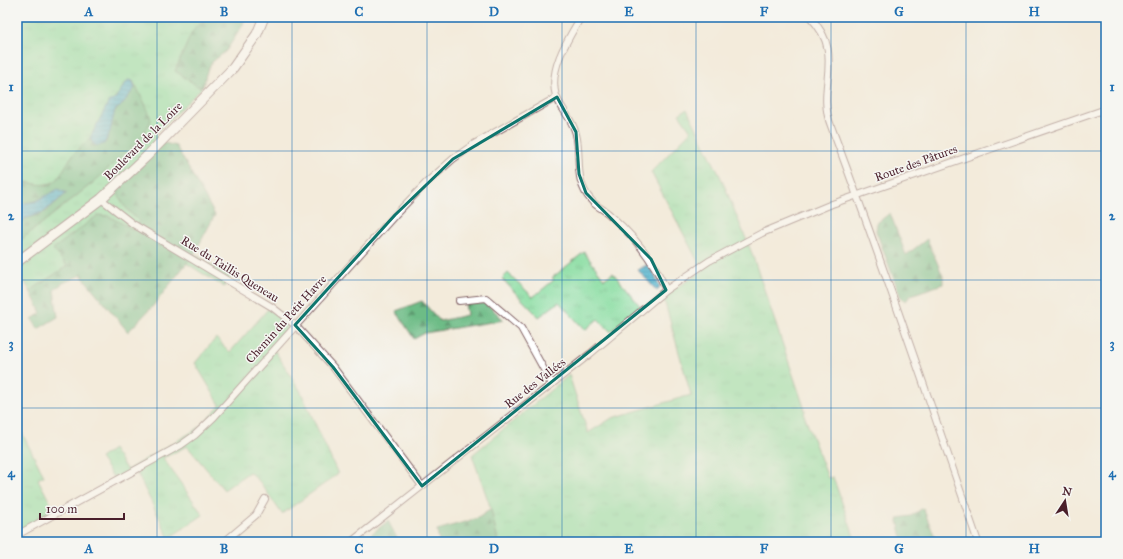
<svg xmlns="http://www.w3.org/2000/svg" width="1123" height="559" font-family="'IM FELL Great Primer',serif">
<style>
.grass{fill:url(#grass-tufts);stroke:#687e66}
.forest{fill:url(#forest-firs);stroke:#5c6e58}
.water{fill:url(#water-rules);stroke:#4c687c}
.lines{fill:none;stroke-linecap:round;stroke-linejoin:round}
.street-casing{stroke:#856669;stroke-width:8}
.secondary-casing{stroke:#856669;stroke-width:11}
.street{stroke:#fff;stroke-width:6}
.secondary{stroke:#fff;stroke-width:9}
.marked{fill:none;stroke:#0f766e;stroke-width:3;stroke-linejoin:round}
.grid{fill:none;stroke:#1f6fb2;stroke-width:1;stroke-opacity:0.55}
.labels{text-anchor:middle;stroke-width:3;stroke-linejoin:round;paint-order:stroke}
.street-label{font-size:12px;fill:#4a1f2b;stroke:#f6f6f2}
.neatline{fill:none;stroke:#1f6fb2;stroke-width:1.5}
.grid-label{font-size:13px;text-anchor:middle;font-weight:bold;fill:#1f6fb2}
</style>
<defs>
<pattern id="grass-tufts" width="24" height="20" patternUnits="userSpaceOnUse"><rect width="24" height="20" fill="#87dda0"/><path d="M3 7l-1-3M5 7V3M7 7l1-3M15 17l-1-3M17 17v-4M19 17l1-3" fill="none" stroke="#76bd8a"/></pattern>
<pattern id="forest-firs" width="22" height="20" patternUnits="userSpaceOnUse"><rect width="22" height="20" fill="#6dbc86"/><path d="M5 1l3.5 6h-7zM16 11l3.5 6h-7z" fill="#5c986e"/></pattern>
<pattern id="water-rules" width="6" height="5" patternUnits="userSpaceOnUse"><rect width="6" height="5" fill="#4eb2cd"/><path d="M0 2.5h6" fill="none" stroke="#4390a7"/></pattern>
</defs>
<rect width="100%" height="100%" fill="#f6f6f2"/>
<filter id="ink" filterUnits="userSpaceOnUse"><feTurbulence type="fractalNoise" baseFrequency=".025" numOctaves="2"/><feDisplacementMap in="SourceGraphic" scale="8" xChannelSelector="R" yChannelSelector="G"/><feConvolveMatrix kernelMatrix="1 2 1 2 8 2 1 2 1" color-interpolation-filters="sRGB"/></filter>
<filter id="wash" filterUnits="userSpaceOnUse"><feTurbulence type="fractalNoise" baseFrequency=".012" numOctaves="4" result="noise"/><feDisplacementMap in="SourceGraphic" scale="16" xChannelSelector="R" yChannelSelector="G"/><feGaussianBlur stdDeviation="0.9" result="paint"/><feColorMatrix in="noise" values="0 0 0 0 0 0 0 0 0 0 0 0 0 0 0 0 0 1.4 0 .05"/><feComposite in="paint" operator="in"/></filter>
<g filter="url(#wash)">
<rect width="100%" height="100%" fill="#f3ebdb"/>
<g class="grass">
<polygon points="17,17 206,17 192,33 199,87 203,87 155,134 165,143 127,210 140,221 134,230 108,216 54,249 67,266 30,291 19,272 17,273 17,243 95,181 145,105 133,81 128,80 114,100 109,102 90,138 71,157 60,179 51,183 41,185 26,182 17,187"/>
<polygon points="687,109 722,180 751,251 805,410 804,415 828,478 833,477 856,542 696,542 695,541 691,542 498,542 489,503 472,455 569,375 588,433 612,418 691,395 663,296 703,271 651,172 691,131 679,114"/>
<polygon points="584,252 604,279 613,273 641,307 611,332 598,319 585,330 559,302 539,317 502,279 508,273 533,297 554,280 552,278"/>
<polygon points="194,254 231,277 224,287 186,263"/>
<polygon points="268,309 286,321 286,330 273,348 300,390 338,474 282,514 260,482 249,472 224,490 187,446 163,458 203,515 169,538 137,473 117,483 100,458 113,449 127,470 197,429 220,405 195,363 216,338 230,352"/>
<polygon points="21,431 44,476 38,479 54,510 17,532 17,434"/>
</g>
<g class="forest">
<polygon points="206,17 245,17 243,25 226,51 211,63 206,74 203,87 199,87 175,71 192,32"/>
<path d="M136,86C141,98 149,108 151,121L140,139L95,181L17,243V225L25,219L45,212L67,193L58,190L36,201L17,205V187L26,182C57,189 55,183 70,159C75,151 84,145 90,138V140L106,142L115,110L121,106Z"/>
<path d="M165,143L176,146L215,215L194,254L153,306L128,332L81,275L63,283L54,290L58,317L38,329L32,319L41,313L30,291L67,266L53,249L98,215L108,216L134,230L139,221C129,212 121,204 117,190Z"/>
<polygon points="890,213 906,255 927,239 943,276 943,284 911,295 906,301 901,298 876,231 877,223"/>
<polygon points="422,301 440,321 467,315 465,304 486,303 504,320 425,333 414,339 396,311"/>
<polygon points="923,508 937,542 903,542 898,521 899,518 911,516"/>
<polygon points="491,509 498,542 439,542 437,530 478,518"/>
<polygon points="388,521 399,542 361,542"/>
</g>
<g class="water">
<polygon points="128,80 133,81 135,88 120,107 115,110 110,132 104,144 98,146 93,144 90,138 107,105 110,101 114,100"/>
<polygon points="58,189 67,193 44,212 25,219 17,225 17,205 36,201"/>
<polygon points="650,263 660,288 657,291 638,270"/>
</g>
</g>
<g filter="url(#ink)">
<g class="lines">
<defs>
<g id="street">
<path d="M581,17C568,39 548,69 556,96C561,109 573,120 576,134C582,157 573,180 591,200C596,207 604,209 610,215C634,236 654,260 666,290"/>
<path d="M810,17C847,55 815,86 831,126C883,263 930,403 978,542"/>
<polyline points="101,199 133,224 272,307 295,325 333,367 422,486"/>
<polyline points="459,301 486,298 521,328 552,384"/>
<polyline points="17,535 181,445 195,435 214,417 395,215 427,182 453,159 474,144 557,97"/>
<polyline points="224,542 256,515 265,499"/>
<polyline points="351,542 590,354 666,290 709,261 762,233 832,204 1106,109"/>
</g>
<polyline id="secondary" points="17,262 101,199 146,157 233,68 257,34 264,17"/>
</defs>
<use href="#street" class="street-casing"/>
<use href="#secondary" class="secondary-casing"/>
<use href="#street" class="street"/>
<use href="#secondary" class="secondary"/>
</g>
</g>
<path d="M0 0H1123V559H0ZM557,97L576,132L579,174L586,193L651,259L666,290L422,486L333,367L295,325L395,215L453,159Z" fill="#f3ebdb" fill-opacity=".55" fill-rule="evenodd"/>
<path class="marked" d="M557,97L576,132L579,174L586,193L651,259L666,290L422,486L333,367L295,325L395,215L453,159Z"/>
<path class="grid" d="M157,17V542M292,17V542M427,17V542M562,17V542M696,17V542M831,17V542M966,17V542M17,151H1106M17,280H1106M17,408H1106"/>
<g class="labels">
<g class="street-label">
<text transform="translate(143 141) rotate(-45)" y="4">Boulevard de la Loire</text>
<text transform="translate(916 163) rotate(-20)" y="4">Route des Pâtures</text>
<text transform="translate(230 269) rotate(32)" y="4">Rue du Taillis Queneau</text>
<text transform="translate(286 319) rotate(-48)" y="4">Chemin du Petit Havre</text>
<text transform="translate(535 383) rotate(-38)" y="4">Rue des Vallées</text>
</g>
</g>
<rect width="1123" height="559" fill="none" stroke="#f6f6f2" stroke-width="44"/>
<g transform="translate(1065 501) rotate(12)" stroke="#f6f6f2" stroke-width="3" paint-order="stroke">
<path d="M0-3L7 15L0 10L-7 15Z" fill="#4a1f2b"/>
<text y="-6" font-size="11" font-weight="bold" text-anchor="middle" fill="#4a1f2b">N</text>
</g>
<path d="M40 513v6h84v-6" fill="none" stroke="#4a1f2b" stroke-width="2"/>
<text x="46" y="513" font-size="12" fill="#4a1f2b" stroke="#f6f6f2" stroke-width="3" paint-order="stroke">100 m</text>
<rect x="22" y="22" width="1079" height="515" class="neatline"/>
<g class="grid-label">
<text x="89" y="16">A</text>
<text x="224" y="16">B</text>
<text x="359" y="16">C</text>
<text x="494" y="16">D</text>
<text x="629" y="16">E</text>
<text x="764" y="16">F</text>
<text x="899" y="16">G</text>
<text x="1034" y="16">H</text>
<text x="11" y="91">1</text>
<text x="1112" y="91">1</text>
<text x="11" y="220">2</text>
<text x="1112" y="220">2</text>
<text x="11" y="348">3</text>
<text x="1112" y="348">3</text>
<text x="11" y="477">4</text>
<text x="1112" y="477">4</text>
<text x="89" y="553">A</text>
<text x="224" y="553">B</text>
<text x="359" y="553">C</text>
<text x="494" y="553">D</text>
<text x="629" y="553">E</text>
<text x="764" y="553">F</text>
<text x="899" y="553">G</text>
<text x="1034" y="553">H</text>
</g>
</svg>
